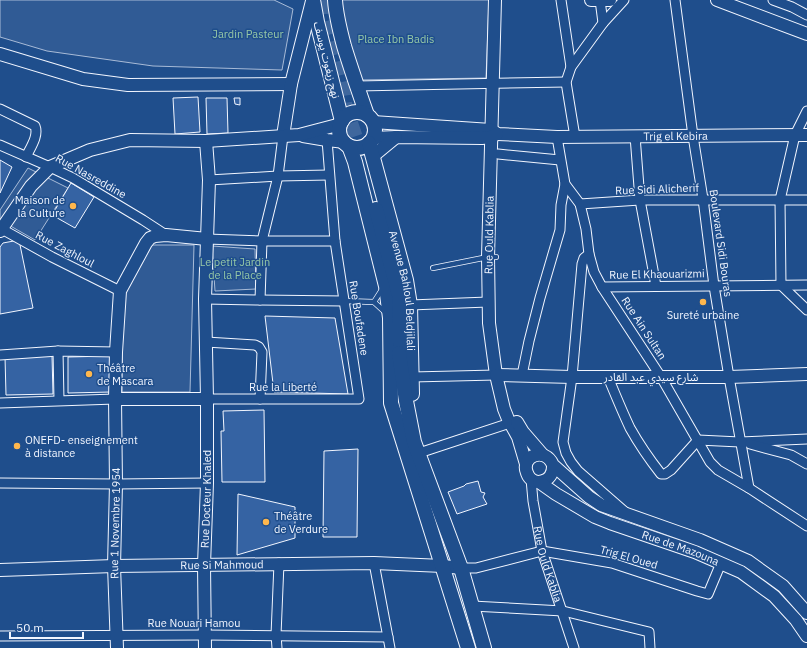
<svg xmlns="http://www.w3.org/2000/svg" width="807" height="648" font-family="'IBM Plex Sans','Noto Sans Arabic',sans-serif">
<style>
.built{fill:#305b95;stroke:#a8bbd7}
.building{fill:#3563a3;stroke:#f2f6ff}
.lines{fill:none;stroke-linecap:round;stroke-linejoin:round}
.primary-tunnel{stroke:#3f679d;stroke-width:14;stroke-dasharray:14 7;stroke-linecap:butt}
.lane-casing{stroke:#f2f6ff;stroke-width:6}
.street-casing{stroke:#f2f6ff;stroke-width:11}
.secondary-casing{stroke:#f2f6ff;stroke-width:14}
.primary-casing{stroke:#f2f6ff;stroke-width:16}
.lane{stroke:#1f4e8c;stroke-width:4.5}
.street{stroke:#1f4e8c;stroke-width:9}
.secondary{stroke:#1f4e8c;stroke-width:12}
.primary{stroke:#1f4e8c;stroke-width:14}
.poi-dot{fill:#ffb74d;stroke:#1f4e8c;stroke-width:1.5}
.labels{text-anchor:middle;stroke-width:3;stroke-linejoin:round;paint-order:stroke}
.park-label{font-size:11px;fill:#97c8a6;stroke:#1f4e8c}
.street-label{font-size:11px;fill:#f2f6ff;stroke:#1f4e8c}
.poi-label{font-size:11px;fill:#f2f6ff;stroke:#1f4e8c;text-anchor:start}
</style>
<rect width="100%" height="100%" fill="#1f4e8c"/>
<g class="built">
<polygon points="0,0 274,0 293,9 282,70 153,66 47,51 0,37"/>
<polygon points="339,0 489,0 486,78 357,80"/>
<polygon points="28,168 68,188 35,240 0,220 0,210"/>
<polygon points="152,245 194,245 190,392 122,392 122,298"/>
<polygon points="212,246 255,249 256,289 215,291"/>
</g>
<g class="building">
<polygon points="198,97 200,132 175,134 173,98"/>
<polygon points="206,98 227,98 228,133 207,134"/>
<polygon points="234,98 240,98 240,105 235,104"/>
<polygon points="0,160 12,167 0,193"/>
<polygon points="71,183 94,197 75,228 52,215"/>
<polygon points="19,240 33,308 0,314 0,247 3,243"/>
<polygon points="265,316 335,318 348,394 274,392"/>
<polygon points="52,356 53,394 6,395 5,357"/>
<polygon points="110,356 111,392 68,393 68,357"/>
<polygon points="264,410 265,482 222,482 221,431 224,431 223,411"/>
<polygon points="358,449 357,537 323,537 324,451"/>
<polygon points="478,481 481,492 485,493 483,497 487,504 457,514 448,492 464,486 466,484"/>
<polygon points="238,494 295,507 295,538 237,555"/>
</g>
<g class="lines">
<polyline class="primary-tunnel" points="325,0 326,17 342,84 346,108 363,158"/>
<defs>
<g id="lane">
<polyline points="433,268 488,257 496,257"/>
<polyline points="383,288 374,302 386,313"/>
<polyline points="344,301 374,302"/>
</g>
<g id="street">
<polyline points="561,0 571,67"/>
<polyline points="600,0 603,23"/>
<polyline points="675,0 693,136 703,199 714,286 729,377 749,488"/>
<polyline points="773,0 792,7 807,15"/>
<polyline points="357,86 566,82"/>
<path d="M0,109L35,126C39,136 30,148 26,157"/>
<polyline points="807,111 795,135 780,200 781,285 807,310"/>
<polyline points="635,136 640,200 656,286"/>
<polyline points="557,137 565,184 580,204 586,229 589,254 594,272 602,287 661,377 710,462 718,470 749,488 807,526"/>
<polyline points="575,137 566,82 571,67 603,23 624,0"/>
<polyline points="0,145 50,167 73,178 143,220 166,235"/>
<polyline points="498,154 560,160"/>
<polyline points="209,180 278,176 329,175"/>
<polyline points="580,204 640,200 807,200"/>
<polyline points="0,228 52,257 120,291"/>
<polyline points="207,239 262,241 335,241"/>
<polyline points="589,254 584,258 582,264 572,377 563,442 566,453 571,462 578,471 625,512"/>
<polyline points="602,287 807,285"/>
<polyline points="205,299 260,300 344,301"/>
<polyline points="260,300 262,241 278,176 283,136"/>
<polyline points="410,305 488,302"/>
<polyline points="206,342 255,345 259,347 262,352 260,399"/>
<polyline points="58,351 59,400"/>
<polyline points="0,355 58,351 116,352"/>
<polyline points="522,375 529,341 540,298 560,230 561,205 565,184"/>
<polyline points="412,377 496,375"/>
<path d="M608,377C615,394 622,411 630,428C639,444 650,460 661,474H665L671,470L698,440L740,442L807,439"/>
<polyline points="207,399 359,399 335,241 327,140"/>
<polyline points="0,403 115,399"/>
<polyline points="750,444 791,455 807,464"/>
<polyline points="419,453 516,421"/>
<path id="s1" d="M531,479L533,501L542,551L574,648"/>
<polyline points="0,483 116,484 207,483"/>
<polyline points="374,563 390,648"/>
<polyline points="461,568 476,568 542,551 612,563 697,591 708,594 721,563"/>
<polyline points="472,606 563,611 649,632 650,648"/>
<polyline points="0,636 204,635 388,637"/>
<polyline points="277,648 276,635 279,563"/>
</g>
<g id="secondary">
<polyline points="495,0 488,257 489,323 496,375 504,409 508,419 518,437 526,464"/>
<polyline points="591,0 610,0"/>
<polyline points="717,0 807,34"/>
<polyline points="0,54 83,79 128,85 291,84"/>
<path id="s2" d="M373,122L491,130L498,134L557,137L807,135"/>
<polyline points="283,136 291,84 312,1"/>
<polyline points="303,136 327,140 345,142"/>
<polyline points="373,138 396,137 482,138 491,137 497,134"/>
<polyline points="373,156 396,137"/>
<polyline points="0,231 31,186 50,167 90,150 130,140 206,141 299,135 341,124"/>
<polyline points="496,375 572,377 729,377 807,374"/>
<polyline points="115,399 207,399 205,299 209,180 206,141"/>
<polyline points="517,422 523,432 542,454"/>
<path d="M553,465C554,483 532,488 527,473C520,456 545,446 553,465L589,497L601,505L700,540L748,561L783,586L807,613"/>
<path id="s3" d="M539,482L556,494L595,517L610,523L695,552L741,572L774,596L796,620L807,636"/>
<path id="s4" d="M0,570L114,566L374,563L443,566L461,568"/>
<path id="s5" d="M117,648L114,566L116,484L115,399L116,352L120,291L146,243L150,238L155,236L166,235L207,239"/>
<path id="s6" d="M205,648L204,565L207,483V399"/>
</g>
<g id="primary">
<polyline points="313,0 317,22 342,121"/>
<path d="M335,0C336,16 340,31 344,46C351,69 359,92 367,115"/>
<circle cx="357" cy="130" r="18"/>
<path id="s7" d="M369,143L406,280L410,305L412,394"/>
<polyline points="349,146 355,162 386,286 390,318 391,403 468,648"/>
<polyline points="376,209 399,295 400,324 400,343"/>
<polyline points="399,353 406,401 414,442 461,568 484,648"/>
</g>
</defs>
<use href="#lane" class="lane-casing"/>
<use href="#street" class="street-casing"/>
<use href="#secondary" class="secondary-casing"/>
<use href="#primary" class="primary-casing"/>
<use href="#lane" class="lane"/>
<use href="#street" class="street"/>
<use href="#secondary" class="secondary"/>
<use href="#primary" class="primary"/>
</g>
<g class="poi-dot">
<circle cx="73" cy="206" r="4"/>
<circle cx="703" cy="302" r="4"/>
<circle cx="89" cy="374" r="4"/>
<circle cx="17" cy="446" r="4"/>
<circle cx="266" cy="522" r="4"/>
</g>
<g class="labels">
<g class="park-label">
<text x="248" y="38">Jardin Pasteur</text>
<text x="396" y="43">Place Ibn Badis</text>
<text x="235" y="266">Le petit Jardin<tspan x="235" dy="13">de la Place</tspan></text>
</g>
<g class="street-label">
<text transform="translate(327 60) rotate(76)" y="4">نهج زيغوت يوسف</text>
<text dy="4" stroke="none"><textPath href="#s2" startOffset="304">Trig el Kebira</textPath></text>
<text transform="translate(91 176) rotate(29)" y="4">Rue Nasreddine</text>
<text transform="translate(657 189) rotate(-2)" y="4">Rue Sidi Alicherif</text>
<text transform="translate(489 235) rotate(-89)" y="4">Rue Ould Kablia</text>
<text transform="translate(721 243) rotate(82)" y="4">Boulevard Sidi Bouras</text>
<text transform="translate(65 249) rotate(28)" y="4">Rue Zaghloul</text>
<text transform="translate(657 274) rotate(-1)" y="4">Rue El Khaouarizmi</text>
<text dy="4" stroke="none"><textPath href="#s7" startOffset="152">Avenue Bahloul Beldjilali</textPath></text>
<text transform="translate(359 318) rotate(81)" y="4">Rue Boufadene</text>
<text transform="translate(644 328) rotate(57)" y="4">Rue Ain Sultan</text>
<text x="651" y="381">شارع سيدي عبد القادر</text>
<text x="283" y="391">Rue la Liberté</text>
<text dy="4" stroke="none"><textPath href="#s6" startOffset="149">Rue Docteur Khaled</textPath></text>
<text dy="4" stroke="none"><textPath href="#s5" startOffset="125">Rue 1 Novembre 1954</textPath></text>
<text dy="4" stroke="none"><textPath href="#s3" startOffset="157">Rue de Mazouna</textPath></text>
<text transform="translate(629 557) rotate(16)" y="4">Trig El Oued</text>
<text dy="4" stroke="none"><textPath href="#s4" startOffset="222">Rue Si Mahmoud</textPath></text>
<text dy="4" stroke="none"><textPath href="#s1" startOffset="87">Rue Ould Kablia</textPath></text>
<text x="194" y="627">Rue Nouari Hamou</text>
</g>
<g class="poi-label">
<text x="65" y="204" text-anchor="end">Maison de<tspan x="65" dy="13">la Culture</tspan></text>
<text x="703" y="319" text-anchor="middle">Sureté urbaine</text>
<text x="97" y="372">Théâtre<tspan x="97" dy="13">de Mascara</tspan></text>
<text x="25" y="444">ONEFD- enseignement<tspan x="25" dy="13">à distance</tspan></text>
<text x="274" y="520">Théâtre<tspan x="274" dy="13">de Verdure</tspan></text>
</g>
</g>
<path d="M10 632v6h73v-6" fill="none" stroke="#f2f6ff" stroke-width="2"/>
<text x="16" y="632" font-size="12" fill="#f2f6ff" stroke="#1f4e8c" stroke-width="3" paint-order="stroke">50 m</text>
</svg>
